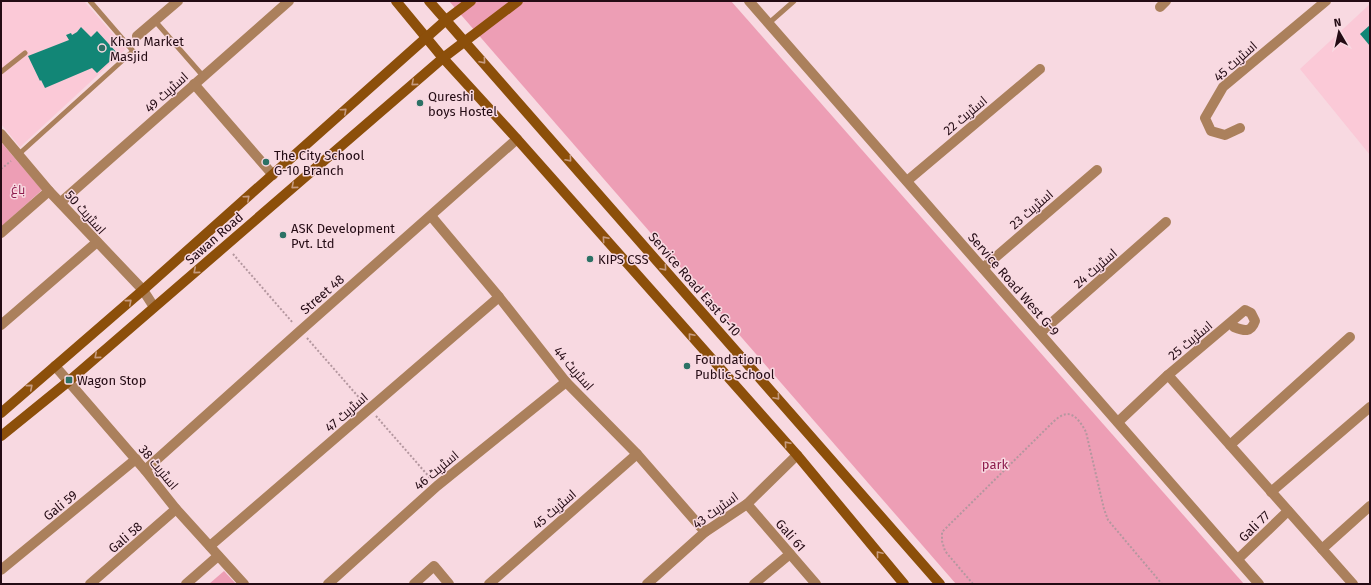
<svg xmlns="http://www.w3.org/2000/svg" width="1371" height="585" font-family="'Fira Sans',Cairo,sans-serif">
<style>
.built{fill:#fbc9d7}
.green{fill:#ed9eb5}
.building{fill:#128676}
.lines{fill:none;stroke-linecap:round;stroke-linejoin:round}
.path{stroke:#b4979f;stroke-width:2;stroke-dasharray:2 2;stroke-linecap:butt}
.service{stroke:#ab805c;stroke-width:5}
.minor{stroke:#ab805c;stroke-width:10}
.secondary{stroke:#8c4f0a;stroke-width:10}
.oneway{stroke:#c79b80}
.poi-dot{fill:#2c7165;stroke:#f8d9e1;stroke-width:1.5}
.labels{text-anchor:middle;stroke-width:3;stroke-linejoin:round;paint-order:stroke}
.poi-label{font-size:13px;fill:#240b14;stroke:#f8d9e1;text-anchor:start}
.street-label{font-size:13px;fill:#240b14;stroke:#f8d9e1}
.park-label{font-size:13px;fill:#8e1c4d;stroke:#f8d9e1}
</style>
<rect width="100%" height="100%" fill="#f8d9e1"/>
<g class="built">
<polygon points="1,1 84,1 126,49 20,147 1,124"/>
<polygon points="1370,4 1370,155 1300,69"/>
</g>
<g class="green">
<polygon points="449,1 731,1 1244,584 956,584"/>
<polygon points="1,142 42,190 1,227"/>
<polygon points="224,571 236,584 209,584"/>
</g>
<g class="building">
<polygon points="1370,25 1370,46 1360,34"/>
<polygon points="81,27 91,37 97,31 118,54 97,73 92,68 45,88 41,80 40,81 28,56 69,40 66,35 71,33 72,35 77,32"/>
</g>
<g class="lines">
<g class="path">
<polyline points="1,169 11,161"/>
<polyline points="233,254 293,323"/>
<polyline points="307,338 362,401"/>
<polyline points="376,416 431,479"/>
<path d="M973,584L945,551L942,541V532L1050,425C1053,422 1057,418 1061,416C1073,409 1081,423 1086,432L1104,509L1108,520L1162,584"/>
</g>
<g class="service">
<polyline points="155,21 203,76"/>
<polyline points="769,23 794,1"/>
<polyline points="1,72 25,53"/>
<polyline points="19,154 133,51 90,1"/>
</g>
<g class="minor">
<polyline points="749,1 1259,584"/>
<polyline points="1160,7 1166,1"/>
<polyline points="137,36 178,1"/>
<polyline points="194,84 273,175"/>
<polyline points="1240,128 1225,135 1211,131 1205,118 1223,87 1326,1"/>
<polyline points="1,134 49,191 143,290 154,307"/>
<polyline points="907,181 1040,69"/>
<polyline points="61,202 289,1"/>
<polyline points="431,216 499,297 566,382 637,454 705,532"/>
<polyline points="1,233 49,191"/>
<polyline points="983,268 1097,170"/>
<polyline points="1,325 97,242"/>
<polyline points="1040,333 1166,222"/>
<polyline points="55,366 145,470 176,509 244,584"/>
<polyline points="1168,375 1353,584"/>
<path d="M1118,422L1168,375L1245,310L1251,313L1255,321C1251,333 1244,331 1234,327L1232,323"/>
<polyline points="1230,445 1350,337"/>
<polyline points="145,470 300,331 517,139"/>
<polyline points="1271,492 1370,407"/>
<polyline points="747,504 816,584"/>
<polyline points="210,546 499,297"/>
<polyline points="1322,549 1370,506"/>
<polyline points="1238,559 1288,511"/>
<polyline points="1,570 136,459"/>
<polyline points="90,584 176,509"/>
<polyline points="186,584 218,556"/>
<polyline points="328,584 437,486 566,382"/>
<polyline points="414,584 434,566 449,584"/>
<polyline points="489,584 637,454"/>
<polyline points="647,584 705,532 747,504 797,455"/>
<polyline points="754,584 790,554"/>
</g>
<g class="secondary">
<polyline points="396,1 443,58 517,139 797,455 904,584"/>
<polyline points="429,1 940,584"/>
<polyline points="1,413 143,290 446,20 471,1"/>
<polyline points="1,436 69,381 443,58 518,1"/>
</g>
</g>
<defs><path id="oneway-chevron" d="M-2-3.5L2.5 0L-2 3.5" fill="none" stroke-width="1.6" stroke-linecap="round" stroke-linejoin="round"/></defs>
<g class="oneway">
<use href="#oneway-chevron" transform="translate(483 61) rotate(49)"/>
<use href="#oneway-chevron" transform="translate(414 83) rotate(139)"/>
<use href="#oneway-chevron" transform="translate(344 111) rotate(-42)"/>
<use href="#oneway-chevron" transform="translate(569 159) rotate(49)"/>
<use href="#oneway-chevron" transform="translate(294 186) rotate(139)"/>
<use href="#oneway-chevron" transform="translate(247 198) rotate(-42)"/>
<use href="#oneway-chevron" transform="translate(605 239) rotate(-131)"/>
<use href="#oneway-chevron" transform="translate(664 268) rotate(49)"/>
<use href="#oneway-chevron" transform="translate(196 271) rotate(139)"/>
<use href="#oneway-chevron" transform="translate(129 302) rotate(-41)"/>
<use href="#oneway-chevron" transform="translate(691 336) rotate(-131)"/>
<use href="#oneway-chevron" transform="translate(97 356) rotate(139)"/>
<use href="#oneway-chevron" transform="translate(30 387) rotate(-41)"/>
<use href="#oneway-chevron" transform="translate(777 397) rotate(49)"/>
<use href="#oneway-chevron" transform="translate(787 444) rotate(-131)"/>
<use href="#oneway-chevron" transform="translate(879 554) rotate(-130)"/>
</g>
<g class="poi-dot">
<circle cx="102" cy="48" r="4"/>
<circle cx="420" cy="103" r="4"/>
<circle cx="266" cy="162" r="4"/>
<circle cx="283" cy="235" r="4"/>
<circle cx="590" cy="259" r="4"/>
<circle cx="687" cy="366" r="4"/>
<rect x="65" y="376" width="8" height="8" rx="2"/>
</g>
<g class="labels">
<g class="poi-label">
<text x="110" y="46">Khan Market<tspan x="110" dy="15">Masjid</tspan></text>
<text x="428" y="101">Qureshi<tspan x="428" dy="15">boys Hostel</tspan></text>
<text x="274" y="160">The City School<tspan x="274" dy="15">G-10 Branch</tspan></text>
<text x="291" y="233">ASK Development<tspan x="291" dy="15">Pvt. Ltd</tspan></text>
<text x="598" y="264">KIPS CSS</text>
<text x="695" y="364">Foundation<tspan x="695" dy="15">Public School</tspan></text>
<text x="77" y="385">Wagon Stop</text>
</g>
<g class="street-label">
<text transform="translate(1235 61) rotate(-42)" y="5">اسٹریٹ 45</text>
<text transform="translate(166 92) rotate(-42)" y="5">اسٹریٹ 49</text>
<text transform="translate(965 115) rotate(-40)" y="5">اسٹریٹ 22</text>
<text transform="translate(1031 209) rotate(-41)" y="5">اسٹریٹ 23</text>
<text transform="translate(86 212) rotate(48)" y="5">اسٹریٹ 50</text>
<text transform="translate(214 238) rotate(-41)" y="5">Sawan Road</text>
<text transform="translate(1095 268) rotate(-41)" y="5">اسٹریٹ 24</text>
<text transform="translate(695 284) rotate(49)" y="5">Service Road East G-10</text>
<text transform="translate(1014 284) rotate(49)" y="5">Service Road West G-9</text>
<text transform="translate(322 294) rotate(-41)" y="5">Street 48</text>
<text transform="translate(1190 340) rotate(-40)" y="5">اسٹریٹ 25</text>
<text transform="translate(574 368) rotate(49)" y="5">اسٹریٹ 44</text>
<text transform="translate(346 412) rotate(-41)" y="5">اسٹریٹ 47</text>
<text transform="translate(159 467) rotate(50)" y="5">اسٹریٹ 38</text>
<text transform="translate(436 470) rotate(-40)" y="5">اسٹریٹ 46</text>
<text transform="translate(60 505) rotate(-39)" y="5">Gali 59</text>
<text transform="translate(554 509) rotate(-41)" y="5">اسٹریٹ 45</text>
<text transform="translate(715 510) rotate(-36)" y="5">اسٹریٹ 43</text>
<text transform="translate(1254 526) rotate(-44)" y="5">Gali 77</text>
<text transform="translate(791 535) rotate(49)" y="5">Gali 61</text>
<text transform="translate(125 537) rotate(-41)" y="5">Gali 58</text>
</g>
<g class="park-label">
<text x="18" y="194">باغ</text>
<text x="995" y="469">park</text>
</g>
</g>
<rect width="1371" height="585" fill="none" stroke="#240b14" stroke-width="4"/>
<g transform="translate(1339 32) rotate(351)" stroke="#f8d9e1" stroke-width="3" paint-order="stroke">
<path d="M0-3L7 15L0 10L-7 15Z" fill="#240b14"/>
<text y="-6" font-size="11" font-weight="bold" text-anchor="middle" fill="#240b14">N</text>
</g>
</svg>
